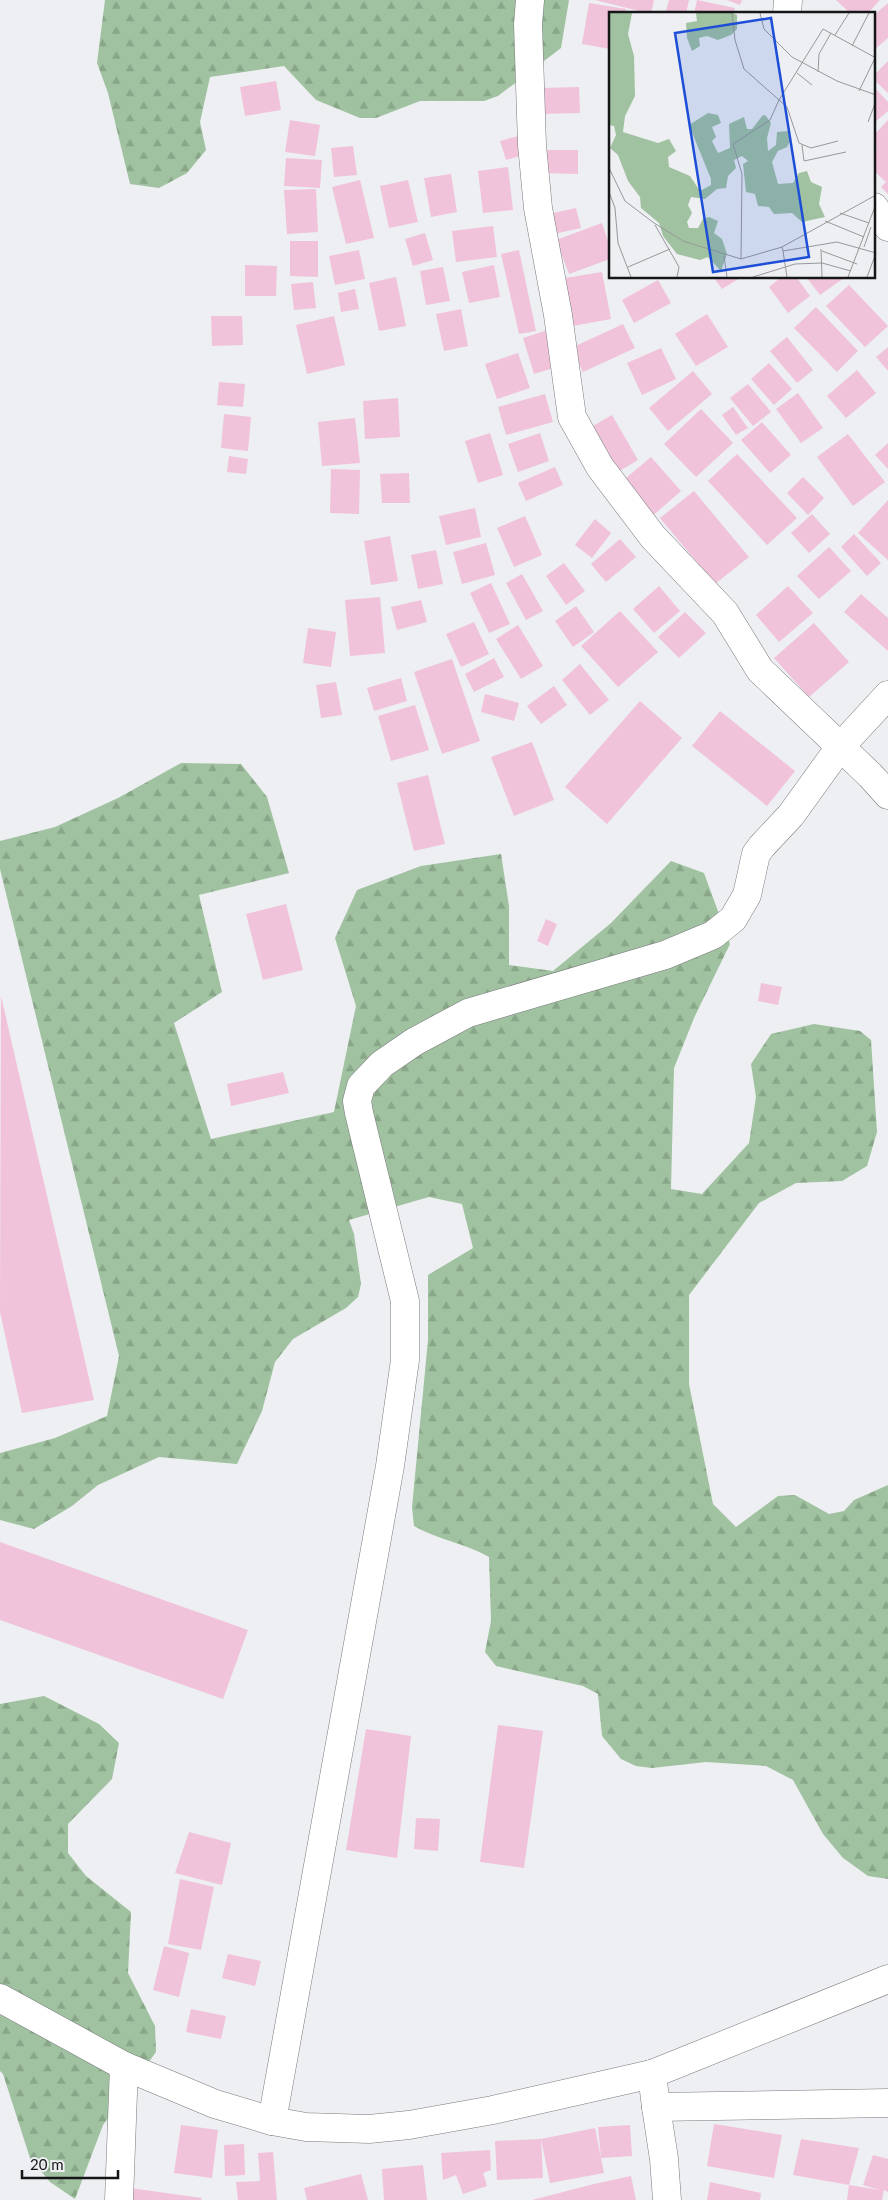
<svg xmlns="http://www.w3.org/2000/svg" width="888" height="2200" font-family="Lato,sans-serif">
<style>
.forest{fill:url(#forest-firs)}
.building{fill:#f1c3da}
.lines{fill:none;stroke-linecap:round;stroke-linejoin:round}
.minor-casing{stroke:#787a7c;stroke-width:29}
.minor{stroke:#fff;stroke-width:28}
.inset-road{fill:none;stroke:#97989a;stroke-width:1}
.view{fill:#1d4ed8;fill-opacity:0.15;stroke:#1d4ed8;stroke-width:2.5}
.inset-edge{fill:none;stroke:#151617;stroke-width:2.5}
</style>
<defs>
<pattern id="forest-firs" width="22" height="20" patternUnits="userSpaceOnUse" patternTransform="scale(1.25)"><rect width="22" height="20" fill="#a0c2a0"/><path d="M5 1l3.5 6h-7zM16 11l3.5 6h-7z" fill="#89a689"/></pattern>
</defs>
<rect width="100%" height="100%" fill="#edeff2"/>
<g class="forest">
<polygon points="105,0 569,0 561,48 498,96 484,101 420,101 376,118 360,118 316,100 284,66 210,77 200,122 206,150 187,173 159,188 130,184 108,93 97,63"/>
<path d="M181,763L241,764L267,797L289,873L199,895L222,992L174,1023L211,1139L334,1112L356,1006L335,938L357,890L421,866L501,854L509,906V965L553,971L611,923L671,861L704,873L730,944L694,1018L674,1068L671,1189L702,1194L749,1143L756,1097L751,1064L771,1034L814,1024L860,1031L871,1040L877,1132L867,1166L842,1181L796,1183L759,1203L689,1295V1384L713,1504L736,1527L778,1496L795,1495L829,1514L844,1511L854,1500L888,1485V1879L868,1876L843,1858L823,1834L793,1780L766,1766L706,1762L652,1768L636,1766L621,1759L602,1736L598,1694L583,1686L496,1666L485,1652L491,1621L489,1557C465,1543 438,1540 414,1526L412,1507L428,1340V1275L473,1248L462,1204L429,1197L349,1220L354,1234L361,1284L358,1297L346,1308L293,1339L275,1362L262,1411L237,1464L159,1457L98,1485L72,1506L34,1529L0,1520V1453L55,1438L107,1416L119,1356L0,869V841L55,827L118,798Z"/>
<polygon points="44,1696 99,1724 119,1743 112,1779 68,1824 68,1853 86,1876 131,1912 128,1973 155,2026 156,2052 103,2125 75,2199 50,2182 30,2158 3,2074 0,2071 0,1704"/>
</g>
<g class="building">
<polygon points="595,0 654,0 651,14"/>
<polygon points="669,0 689,0 686,14 665,14"/>
<polygon points="697,0 735,8 733,14 694,14"/>
<polygon points="727,0 742,0 740,5"/>
<polygon points="836,0 880,0 867,14 851,14"/>
<polygon points="589,3 626,9 625,14 610,14 610,49 582,44"/>
<polygon points="888,3 888,38 874,50 874,15"/>
<polygon points="888,61 888,93 874,80 874,75"/>
<polygon points="276,81 281,110 245,116 240,87"/>
<polygon points="579,87 580,113 541,114 541,88"/>
<polygon points="875,88 888,102 888,111 874,123"/>
<polygon points="290,120 320,125 315,156 285,152"/>
<polygon points="888,120 888,194 881,187 886,182 874,171 874,149 877,147 874,144 874,135"/>
<polygon points="518,136 523,155 506,160 500,141"/>
<polygon points="353,146 357,175 334,177 331,148"/>
<polygon points="541,150 578,150 578,174 541,173"/>
<polygon points="286,158 322,160 320,188 284,186"/>
<polygon points="508,167 513,210 483,213 478,171"/>
<polygon points="451,174 457,212 431,217 424,178"/>
<polygon points="360,180 374,238 346,244 332,187"/>
<polygon points="408,180 418,222 389,228 380,186"/>
<polygon points="316,189 318,232 287,234 284,190"/>
<polygon points="576,208 581,228 554,234 549,214"/>
<polygon points="602,223 610,247 610,259 569,274 556,240"/>
<polygon points="493,226 497,257 456,262 452,231"/>
<polygon points="425,233 433,260 413,266 405,239"/>
<polygon points="290,241 318,241 318,277 290,276"/>
<polygon points="359,250 365,279 335,285 329,256"/>
<polygon points="519,250 536,331 519,334 501,254"/>
<polygon points="245,265 277,266 276,296 245,296"/>
<polygon points="494,265 500,297 469,303 462,272"/>
<polygon points="443,267 450,301 426,305 420,271"/>
<polygon points="602,272 611,319 573,326 565,278"/>
<polygon points="396,277 406,326 379,331 369,283"/>
<polygon points="714,278 740,278 722,289"/>
<polygon points="780,278 797,278 810,296 788,313 769,287"/>
<polygon points="807,278 844,278 820,295"/>
<polygon points="658,280 671,303 634,323 622,300"/>
<polygon points="313,282 316,308 294,310 291,284"/>
<polygon points="849,285 888,326 865,347 826,306"/>
<polygon points="355,289 359,309 341,312 338,293"/>
<polygon points="816,307 858,351 837,372 794,328"/>
<polygon points="461,309 468,346 444,351 436,314"/>
<polygon points="707,314 728,347 696,366 675,334"/>
<polygon points="211,316 242,316 243,345 212,346"/>
<polygon points="334,316 345,365 307,374 296,325"/>
<polygon points="623,324 635,348 583,372 571,348"/>
<polygon points="548,330 560,366 534,374 523,338"/>
<polygon points="787,337 813,370 797,383 770,351"/>
<polygon points="888,347 888,371 876,357"/>
<polygon points="661,348 676,379 642,395 627,363"/>
<polygon points="518,353 530,388 497,399 485,364"/>
<polygon points="769,363 792,389 774,405 751,379"/>
<polygon points="857,370 876,393 846,418 827,396"/>
<polygon points="693,371 712,394 668,431 649,408"/>
<polygon points="219,382 245,384 243,407 217,405"/>
<polygon points="748,384 771,412 753,426 730,398"/>
<polygon points="798,393 823,428 801,443 776,409"/>
<polygon points="545,394 553,422 506,435 498,407"/>
<polygon points="398,398 400,437 365,439 363,401"/>
<polygon points="733,407 748,428 736,435 722,415"/>
<polygon points="701,409 733,443 696,477 664,444"/>
<polygon points="224,414 251,417 248,451 221,448"/>
<polygon points="612,415 638,460 611,476 584,431"/>
<polygon points="355,418 360,463 322,466 318,422"/>
<polygon points="762,422 791,455 770,473 741,440"/>
<polygon points="490,433 503,475 478,483 465,441"/>
<polygon points="540,433 549,461 518,472 508,444"/>
<polygon points="848,434 885,482 853,506 817,457"/>
<polygon points="888,443 888,469 875,455"/>
<polygon points="737,454 797,518 767,545 708,481"/>
<polygon points="229,456 248,459 246,474 227,472"/>
<polygon points="651,457 681,491 649,519 619,484"/>
<polygon points="555,467 563,485 526,501 518,483"/>
<polygon points="331,469 360,470 359,514 330,513"/>
<polygon points="409,473 410,503 382,503 380,474"/>
<polygon points="803,477 824,498 808,515 787,493"/>
<polygon points="694,491 749,557 715,584 660,518"/>
<polygon points="888,500 888,560 858,533"/>
<polygon points="475,508 481,537 446,545 439,516"/>
<polygon points="812,514 830,534 809,553 791,533"/>
<polygon points="525,516 542,555 514,567 497,528"/>
<polygon points="595,519 611,533 592,558 575,545"/>
<polygon points="854,534 881,563 867,576 841,547"/>
<polygon points="390,536 398,581 371,585 364,541"/>
<polygon points="620,539 636,557 606,582 591,564"/>
<polygon points="486,543 495,575 462,584 453,552"/>
<polygon points="829,547 851,571 819,599 797,576"/>
<polygon points="436,550 443,584 418,589 411,555"/>
<polygon points="564,563 585,591 566,605 546,576"/>
<polygon points="522,574 543,611 526,620 506,583"/>
<polygon points="491,583 510,624 489,633 470,593"/>
<polygon points="659,586 680,611 654,633 633,609"/>
<polygon points="788,586 813,613 779,642 756,615"/>
<polygon points="861,594 888,618 888,651 844,612"/>
<polygon points="380,597 385,653 350,656 345,600"/>
<polygon points="421,600 427,622 397,630 391,607"/>
<polygon points="576,606 594,632 573,647 555,621"/>
<polygon points="620,611 658,652 618,687 581,646"/>
<polygon points="685,612 706,633 679,658 658,637"/>
<polygon points="474,622 489,654 461,667 446,634"/>
<polygon points="814,623 849,662 809,697 774,658"/>
<polygon points="518,625 543,666 521,679 496,639"/>
<polygon points="308,628 336,632 331,667 303,663"/>
<polygon points="494,658 504,677 474,692 465,674"/>
<polygon points="452,659 480,741 442,754 414,672"/>
<polygon points="580,664 609,700 590,715 562,680"/>
<polygon points="401,678 407,701 374,711 367,688"/>
<polygon points="336,682 342,715 321,718 316,685"/>
<polygon points="554,686 567,705 541,724 527,706"/>
<polygon points="485,694 519,703 514,721 481,712"/>
<polygon points="640,701 682,738 607,824 565,787"/>
<polygon points="415,705 429,750 391,761 378,716"/>
<polygon points="720,711 795,771 767,806 692,746"/>
<polygon points="532,742 554,800 514,816 491,757"/>
<polygon points="428,775 445,844 414,851 397,783"/>
<polygon points="286,904 303,970 263,980 246,914"/>
<polygon points="546,919 557,924 548,946 537,941"/>
<polygon points="761,983 782,987 778,1005 758,1001"/>
<polygon points="1,996 94,1400 22,1413 0,1312"/>
<polygon points="283,1072 289,1093 231,1106 227,1084"/>
<polygon points="0,1542 248,1630 223,1699 0,1620"/>
<polygon points="498,1725 543,1731 524,1868 480,1862"/>
<polygon points="366,1729 411,1736 397,1858 346,1850"/>
<polygon points="416,1818 440,1819 438,1851 414,1849"/>
<polygon points="189,1832 231,1843 222,1885 175,1873"/>
<polygon points="180,1879 214,1887 201,1950 168,1944"/>
<polygon points="164,1946 189,1953 179,1997 153,1990"/>
<polygon points="228,1954 261,1961 255,1986 222,1978"/>
<polygon points="191,2009 226,2016 221,2039 186,2032"/>
<polygon points="714,2124 782,2135 774,2178 707,2166"/>
<polygon points="181,2125 218,2130 212,2178 174,2173"/>
<polygon points="630,2125 632,2156 601,2158 604,2173 550,2183 541,2139 595,2128 601,2158 598,2127"/>
<polygon points="541,2139 543,2178 497,2180 495,2141"/>
<polygon points="801,2139 859,2148 849,2185 793,2175"/>
<polygon points="244,2144 245,2175 225,2176 224,2145"/>
<polygon points="490,2150 491,2170 483,2173 487,2186 463,2194 456,2175 443,2180 441,2153"/>
<polygon points="273,2152 277,2200 238,2200 236,2182 260,2181 258,2153"/>
<polygon points="873,2155 888,2159 888,2192 884,2190 882,2200 847,2200 849,2185 879,2190 863,2185"/>
<polygon points="423,2165 427,2200 384,2200 382,2169"/>
<polygon points="361,2174 368,2200 307,2200 304,2188"/>
<polygon points="631,2176 636,2200 532,2200 594,2184"/>
<polygon points="710,2182 761,2193 760,2200 707,2200"/>
<polygon points="130,2188 202,2198 201,2200 128,2200"/>
</g>
<g class="lines">
<defs>
<g id="minor">
<polyline points="530,0 528,24 532,145 538,208 558,315 572,417 600,467 653,537 725,613 760,670 870,775 888,795"/>
<polyline points="787,14 788,0"/>
<polyline points="874,207 888,227"/>
<polyline points="0,1998 124,2066 215,2104 272,2121 306,2127 369,2129 409,2125 493,2110 652,2074 888,1979"/>
<polyline points="652,2074 656,2107 888,2103"/>
<polyline points="656,2107 664,2159 667,2200"/>
<polyline points="272,2121 390,1466 405,1360 405,1301 359,1113 357,1101 361,1086 382,1064 414,1042 468,1013 665,955 713,935 733,919 747,895 756,854 762,846 791,815 840,747 888,695"/>
<polyline points="119,2200 124,2066"/>
</g>
</defs>
<use href="#minor" class="minor-casing"/>
<use href="#minor" class="minor"/>
</g>
<g transform="translate(609 12)">
<rect width="266" height="266" fill="#edeff2"/>
<path d="M0,1H23L19,22L25,44L26,84L16,104L14,120L49,131L60,127L67,139L59,145L60,155L81,164L91,179L102,173V167L80,113L99,101L109,103L112,111L103,115L107,125L103,129L109,141L121,136L120,112L135,105L138,117H143L154,103L157,104L162,111L158,126L159,139L167,133L168,120L179,119L181,129L178,135L169,139L163,150L169,172L184,171L190,161L198,159L202,170L213,175L210,192L216,205L193,210L183,201L165,202L160,195L149,194L146,182L137,180L134,152L139,149L133,144L125,148L127,156L119,164L117,176L108,177L96,187L82,185L79,193L83,201L78,210L80,216H89L94,207L100,205L109,209L105,221L113,227L118,242L112,259L99,245L91,248L68,242L54,224L50,211L32,196L31,185L19,169L9,143L1,136L7,123L5,114L0,113ZM87,1H124L128,3V17L122,23L109,28L98,24L90,26L91,34L83,39L78,26L77,11L88,9Z" fill="#a0c2a0"/>
<path class="inset-road" d="M123,1L126,28L135,57L178,95L190,131L202,136L229,129M151,1L155,17L183,45L228,69L267,83M226,23L240,1M243,34L260,1M209,60L210,42L222,21M188,61L203,73M250,79L266,46M259,110L267,89M193,133L195,149L237,140M0,156L16,189L45,211L74,229L132,247L173,235L267,183M0,180L6,196L9,231L22,265M231,201L260,211M216,209L255,225M46,213L70,255L68,265M173,235L174,239L228,230L267,241M255,235L262,215M212,237L213,265M174,239L178,265M213,239L248,252M115,244L118,265M132,247L133,162L124,132L161,108L170,88L214,17L267,46M19,255L61,237M144,265L186,252L213,251L242,259M239,265L267,192M258,265L267,241"/>
<path class="view" d="M162,6L200,245L104,260L66,21Z"/>
<rect width="266" height="266" class="inset-edge"/>
</g>
<path d="M22 2170v8h96v-8" fill="none" stroke="#151617" stroke-width="2.5"/>
<text x="30" y="2170" font-size="15" fill="#151617" stroke="#edeff2" stroke-width="4" paint-order="stroke">20 m</text>
</svg>
